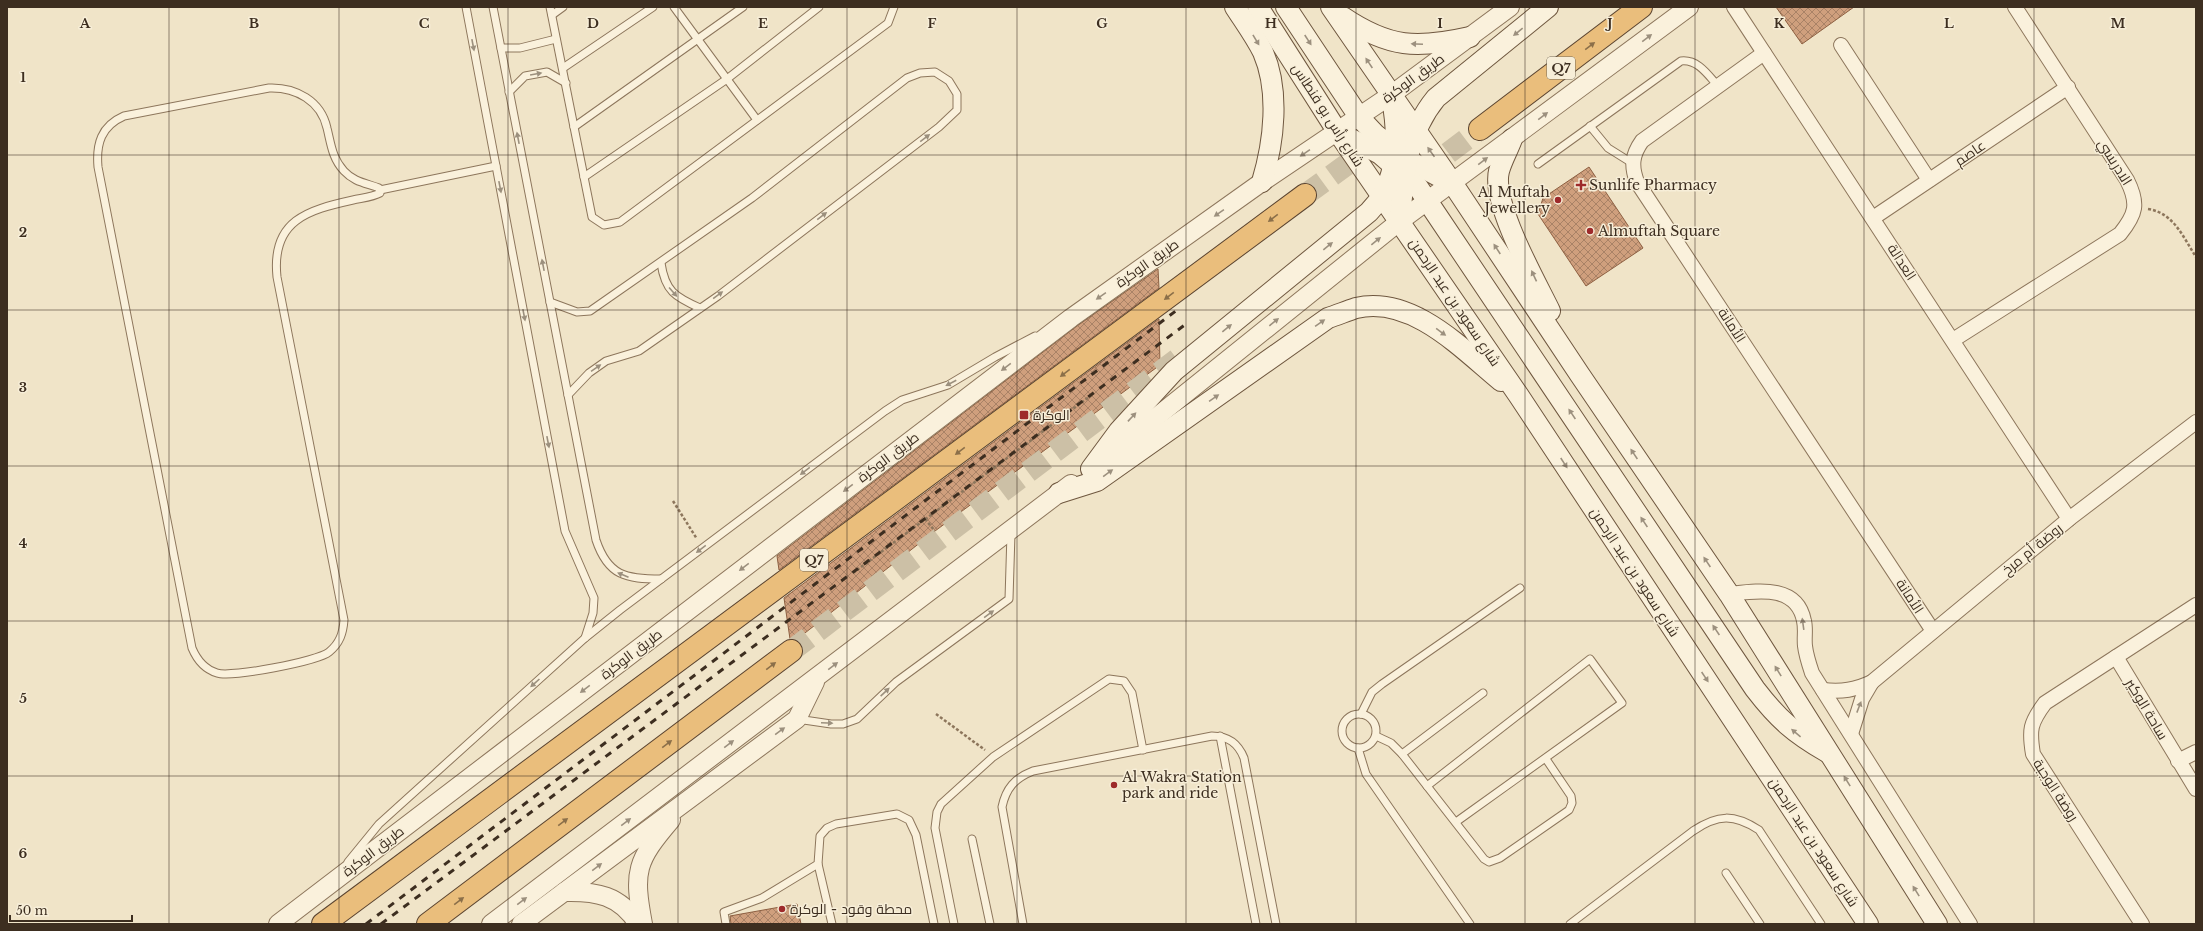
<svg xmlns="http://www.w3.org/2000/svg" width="2203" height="931" font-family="'Libre Baskerville',Cairo,serif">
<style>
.building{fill:url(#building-cross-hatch);stroke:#8d5f41}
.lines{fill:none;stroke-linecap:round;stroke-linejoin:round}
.trunk-tunnel{stroke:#ccc0a6;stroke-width:22;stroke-dasharray:22 11;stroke-linecap:butt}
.service-casing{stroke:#8d765c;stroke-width:9}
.minor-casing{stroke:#8d765c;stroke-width:16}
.tertiary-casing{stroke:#8d765c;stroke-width:20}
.secondary-casing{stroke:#6f573f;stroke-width:22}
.trunk-casing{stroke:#5b4430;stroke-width:24}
.path{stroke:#8d765c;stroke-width:2.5;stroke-dasharray:3 2;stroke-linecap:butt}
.service{stroke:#faf1dc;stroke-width:7}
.minor{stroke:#faf1dc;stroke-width:14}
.tertiary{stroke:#faf1dc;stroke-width:18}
.secondary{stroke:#faf1dc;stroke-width:20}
.trunk{stroke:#eabe7c;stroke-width:22}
.rail{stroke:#3d2e20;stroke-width:3;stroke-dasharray:7 7;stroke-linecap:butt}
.oneway{fill:#9c907e}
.oneway2{fill:#8b6f49}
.grid{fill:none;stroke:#3d2e20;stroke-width:1;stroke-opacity:0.55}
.poi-dot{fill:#9e2a2b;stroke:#f7eed8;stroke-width:1.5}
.labels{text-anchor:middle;stroke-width:3;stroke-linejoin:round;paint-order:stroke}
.shield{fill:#f7eed8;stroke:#756857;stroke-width:1}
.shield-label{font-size:13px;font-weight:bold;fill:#3d2e20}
.street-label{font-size:14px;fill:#3d2e20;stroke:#f7eed8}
.poi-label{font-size:14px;fill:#3d2e20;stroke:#f7eed8;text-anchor:start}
.grid-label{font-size:13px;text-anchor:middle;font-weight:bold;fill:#3d2e20;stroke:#f7eed8;stroke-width:3;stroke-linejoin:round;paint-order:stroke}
</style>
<defs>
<pattern id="building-cross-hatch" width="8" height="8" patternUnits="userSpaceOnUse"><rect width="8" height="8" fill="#cf9f7d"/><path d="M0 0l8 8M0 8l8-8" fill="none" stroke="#a98266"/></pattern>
</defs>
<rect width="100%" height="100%" fill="#f0e4c8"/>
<g class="building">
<polygon points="1776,7 1854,7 1802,44"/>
<polygon points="1589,167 1643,248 1586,286 1538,214 1543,198"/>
<polygon points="1158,269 1159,288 779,570 777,556 1077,326"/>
<polygon points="1159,319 1160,365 935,531 796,640 790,639 784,598"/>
<polygon points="797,904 801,924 731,924 730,916"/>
</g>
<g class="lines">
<g class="trunk-tunnel">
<polyline points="1422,173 1480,129"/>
<polyline points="1305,195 1372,146"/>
<polyline points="791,651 1184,354"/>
</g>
<defs>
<g id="service">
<polyline points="466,7 565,531 594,598 593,613 585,638"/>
<path d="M493,7L596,540C608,576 626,579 661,579"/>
<polyline points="550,7 592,217 604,225 620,222 888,23 894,7"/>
<polyline points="674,7 757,120"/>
<polyline points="552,15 563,7"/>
<polyline points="501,48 520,48 556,39"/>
<polyline points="563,68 653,7"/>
<path d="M269,88C296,87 321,101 327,128C331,144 332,158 344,171C354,182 366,183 379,188L380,193C373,197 362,198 353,200C308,210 271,220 277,277L344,620C343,633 340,643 329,652C318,661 231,678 217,673C204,669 197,660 192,648L98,167C96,144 101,126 124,116Z"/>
<polyline points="509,92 525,76 547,72 566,83"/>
<polyline points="1590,126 1608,148 1632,163"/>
<polyline points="574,127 743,7"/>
<path d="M1538,164L1681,61C1698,59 1708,75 1718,86"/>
<polyline points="584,177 727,79 819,7"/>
<polyline points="380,190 496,166"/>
<path d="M661,263C665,291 675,297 700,308"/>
<polyline points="550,302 577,312 590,311 752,198 907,78 920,73 935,72 949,81 957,94 957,110 939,127 718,296 639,351 606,361 589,373 568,395"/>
<circle cx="1359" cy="731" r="17"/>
<polyline points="1361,714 1372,692 1382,684 1520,588"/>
<polyline points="797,719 831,724 843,724 857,719 896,682 1009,599 1011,533"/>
<polyline points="1220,736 1256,924"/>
<polyline points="1376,736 1391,743 1402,754 1484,859 1489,862 1500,858 1569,810 1572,803 1571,796 1546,759"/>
<polyline points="1358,748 1366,774 1470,924"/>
<polyline points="1402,754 1483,693"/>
<polyline points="1427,786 1590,659 1622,703 1456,822"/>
<polyline points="972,839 990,924"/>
<polyline points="348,862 379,824 585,638 620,610 885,411 902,400 948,385 995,357 1035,336"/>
<polyline points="818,864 832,924"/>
<polyline points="1726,873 1760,924"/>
<polyline points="726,924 724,912 762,898 818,864 820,836 827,828 836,824 897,814 909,820 916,835 934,924"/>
<polyline points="954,924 935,828 937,812 941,804 993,757 1109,679 1124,681 1132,693 1143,750"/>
<path d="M1023,924L1002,807C1006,788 1015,778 1033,771L1212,736C1228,736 1238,743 1244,758L1276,924"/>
<path d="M1570,924L1693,831C1718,814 1734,814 1759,830L1821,924"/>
</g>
<g id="minor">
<polyline points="1734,7 2069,519"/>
<polyline points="1841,45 1929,180"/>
<path d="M1764,53L1642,141C1632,155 1631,166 1637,182L1933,631"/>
<polyline points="1873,218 2068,87"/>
<path d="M1953,340L2120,234C2136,214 2139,204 2127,180L2015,7"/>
<path d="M1729,594C1757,591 1797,584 1804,621C1806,629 1804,638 1805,646C1806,655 1809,664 1812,673L1970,924"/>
<polyline points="2116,657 2196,789"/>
<path d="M1823,690C1842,692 1855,690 1872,682L2069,519L2196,422"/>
<polyline points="1851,734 1862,699 1872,682"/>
<polyline points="2178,761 2196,752"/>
<path d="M2142,924L2033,754C2029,730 2030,723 2045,703L2196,605"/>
</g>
<g id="tertiary">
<polyline points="1103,460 1400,221 1689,7"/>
<path d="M564,892C596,891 620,895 638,924"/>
<polyline points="278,924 1071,318 1262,182 1391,95 1510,7"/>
<polyline points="491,924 1071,484"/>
<polyline points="521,924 797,719 815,682"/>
<path d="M643,924C633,871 636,861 671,820"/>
</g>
<g id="secondary">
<path d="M1235,7C1244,21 1255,36 1263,52C1280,91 1274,142 1262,182"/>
<polyline points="1258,7 1337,131 1519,396 1868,924"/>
<polyline points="1286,7 1359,117 1376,135 1408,160 1453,184"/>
<polyline points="1331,7 1453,184 1580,375 1729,594 1937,924"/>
<path d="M1343,17C1389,48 1417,49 1470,37"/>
<path d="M1338,132L1380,154L1418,187L1755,689C1778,719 1794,733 1827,752"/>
<path d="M1512,139C1508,150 1502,160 1499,171C1491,203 1535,280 1550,311"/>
<path d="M1400,221C1403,177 1407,133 1436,98L1548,7"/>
<path d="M1091,469L1119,431L1174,371L1369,212C1373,207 1379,201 1383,195C1398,167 1398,130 1392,100"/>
<path d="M1059,493L1097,481L1328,318C1337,315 1347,311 1356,308C1412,295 1462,349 1501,381"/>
</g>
<g id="trunk">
<polyline points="1480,129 1641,7"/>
<polyline points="323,924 1305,195"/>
<polyline points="428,924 791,651"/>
</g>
</defs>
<use href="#service" class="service-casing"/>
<use href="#minor" class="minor-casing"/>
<use href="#tertiary" class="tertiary-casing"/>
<use href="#secondary" class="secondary-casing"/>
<use href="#trunk" class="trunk-casing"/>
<g class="path">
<path d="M2148,209C2174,213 2183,237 2196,257"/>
<polyline points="673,501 697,539"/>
<polyline points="925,519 935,531"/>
<polyline points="853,573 1093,394"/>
<polyline points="936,714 985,750"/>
</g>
<use href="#service" class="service"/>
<use href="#minor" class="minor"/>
<use href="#tertiary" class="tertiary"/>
<use href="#secondary" class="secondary"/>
<use href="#trunk" class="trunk"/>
<g class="rail">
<polyline points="366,924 1177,310"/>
<polyline points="381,924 1186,324"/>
</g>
</g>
<defs><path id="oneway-solid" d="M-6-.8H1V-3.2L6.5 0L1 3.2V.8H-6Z"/></defs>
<g class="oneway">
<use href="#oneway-solid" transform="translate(1518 32) rotate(141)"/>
<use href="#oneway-solid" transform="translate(1647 38) rotate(-37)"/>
<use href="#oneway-solid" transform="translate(1256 40) rotate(59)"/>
<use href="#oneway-solid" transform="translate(1308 40) rotate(57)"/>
<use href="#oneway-solid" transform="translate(1417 44) rotate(-177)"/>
<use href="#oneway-solid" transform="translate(473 45) rotate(79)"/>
<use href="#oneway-solid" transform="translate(1369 63) rotate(-124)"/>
<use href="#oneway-solid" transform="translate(536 74) rotate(-10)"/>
<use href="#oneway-solid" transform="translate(1543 116) rotate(-37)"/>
<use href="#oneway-solid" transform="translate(518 138) rotate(-101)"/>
<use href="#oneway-solid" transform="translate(925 138) rotate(-37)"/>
<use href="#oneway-solid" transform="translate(1431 152) rotate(-125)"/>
<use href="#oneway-solid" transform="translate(1305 153) rotate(146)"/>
<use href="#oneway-solid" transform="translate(1483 161) rotate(-37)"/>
<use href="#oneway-solid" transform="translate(500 187) rotate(79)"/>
<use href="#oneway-solid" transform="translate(1219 213) rotate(145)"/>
<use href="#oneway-solid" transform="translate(822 216) rotate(-37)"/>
<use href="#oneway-solid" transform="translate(1376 241) rotate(-39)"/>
<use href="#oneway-solid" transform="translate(1328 246) rotate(-39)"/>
<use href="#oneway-solid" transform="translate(1497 249) rotate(-123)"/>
<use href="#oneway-solid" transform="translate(543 265) rotate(-101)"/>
<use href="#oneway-solid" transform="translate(1534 276) rotate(-115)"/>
<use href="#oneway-solid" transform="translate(673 292) rotate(49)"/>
<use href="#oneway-solid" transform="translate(718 295) rotate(-36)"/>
<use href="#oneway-solid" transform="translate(1101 296) rotate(145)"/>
<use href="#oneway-solid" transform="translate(524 315) rotate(79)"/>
<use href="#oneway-solid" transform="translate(1274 322) rotate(-39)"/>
<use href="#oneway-solid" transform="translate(1320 323) rotate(-35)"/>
<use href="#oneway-solid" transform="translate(1227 328) rotate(-39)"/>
<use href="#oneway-solid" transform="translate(1441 332) rotate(36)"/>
<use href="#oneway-solid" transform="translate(1006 367) rotate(143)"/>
<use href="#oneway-solid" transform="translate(596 368) rotate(-34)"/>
<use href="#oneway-solid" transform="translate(951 383) rotate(152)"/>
<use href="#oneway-solid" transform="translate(1214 398) rotate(-35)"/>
<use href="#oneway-solid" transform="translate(1572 414) rotate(-124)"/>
<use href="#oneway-solid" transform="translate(1132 417) rotate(-47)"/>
<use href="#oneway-solid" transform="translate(548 442) rotate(79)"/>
<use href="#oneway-solid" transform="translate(1634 454) rotate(-124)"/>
<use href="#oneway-solid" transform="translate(1564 463) rotate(57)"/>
<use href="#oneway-solid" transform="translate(805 471) rotate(143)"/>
<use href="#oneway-solid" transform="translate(1108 473) rotate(-36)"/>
<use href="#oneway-solid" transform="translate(848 488) rotate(143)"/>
<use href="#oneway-solid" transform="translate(1644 522) rotate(-124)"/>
<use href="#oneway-solid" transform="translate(701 549) rotate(143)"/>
<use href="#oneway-solid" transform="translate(1707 562) rotate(-124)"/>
<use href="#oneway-solid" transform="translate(744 567) rotate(143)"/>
<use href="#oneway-solid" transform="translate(623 575) rotate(-157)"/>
<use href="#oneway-solid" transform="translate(989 614) rotate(-36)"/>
<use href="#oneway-solid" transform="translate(1803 624) rotate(-98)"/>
<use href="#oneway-solid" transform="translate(1716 630) rotate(-124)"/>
<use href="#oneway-solid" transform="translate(833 666) rotate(-37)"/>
<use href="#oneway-solid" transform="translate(1778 671) rotate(-122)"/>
<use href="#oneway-solid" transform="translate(1705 677) rotate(56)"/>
<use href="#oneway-solid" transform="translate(535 683) rotate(138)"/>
<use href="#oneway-solid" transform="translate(585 689) rotate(143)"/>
<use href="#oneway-solid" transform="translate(885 692) rotate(-43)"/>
<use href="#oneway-solid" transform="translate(1859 707) rotate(-69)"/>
<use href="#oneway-solid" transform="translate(827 723) rotate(3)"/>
<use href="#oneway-solid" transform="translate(780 731) rotate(-36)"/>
<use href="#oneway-solid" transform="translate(1796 733) rotate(-140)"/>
<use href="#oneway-solid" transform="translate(729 744) rotate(-37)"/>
<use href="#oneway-solid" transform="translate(1847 781) rotate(-122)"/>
<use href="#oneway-solid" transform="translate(626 822) rotate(-37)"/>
<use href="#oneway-solid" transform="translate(597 867) rotate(-37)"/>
<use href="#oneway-solid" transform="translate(1916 891) rotate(-122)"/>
<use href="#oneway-solid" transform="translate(522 901) rotate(-37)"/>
</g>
<g class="oneway2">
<use href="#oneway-solid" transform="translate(1590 46) rotate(-37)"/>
<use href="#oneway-solid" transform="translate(1273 218) rotate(143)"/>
<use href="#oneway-solid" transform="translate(1169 296) rotate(143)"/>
<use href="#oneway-solid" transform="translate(1065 373) rotate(143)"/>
<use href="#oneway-solid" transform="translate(960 451) rotate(143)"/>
<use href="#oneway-solid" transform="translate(771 666) rotate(-37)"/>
<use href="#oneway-solid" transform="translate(667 744) rotate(-37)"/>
<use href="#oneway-solid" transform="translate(563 822) rotate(-37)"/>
<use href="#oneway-solid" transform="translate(459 901) rotate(-37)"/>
</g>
<path class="grid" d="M169,7V924M339,7V924M508,7V924M678,7V924M847,7V924M1017,7V924M1186,7V924M1356,7V924M1525,7V924M1695,7V924M1864,7V924M2034,7V924M7,155H2196M7,310H2196M7,466H2196M7,621H2196M7,776H2196"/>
<g class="poi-dot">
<path d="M1579 179h4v4h4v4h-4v4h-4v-4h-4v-4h4z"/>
<circle cx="1558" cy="200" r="4"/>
<circle cx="1590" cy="231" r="4"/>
<rect x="1019" y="410" width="10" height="10" rx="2"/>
<circle cx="1114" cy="785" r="4"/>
<circle cx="782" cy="909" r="4"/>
</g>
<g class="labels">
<g class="shield">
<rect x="1547" y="57" width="28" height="22" rx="3"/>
<rect x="800" y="549" width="28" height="22" rx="3"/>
</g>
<g class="shield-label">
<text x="1561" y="73">Q7</text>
<text x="814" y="565">Q7</text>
</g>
<g class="street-label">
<text transform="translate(1413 78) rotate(-36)" y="5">طريق الوكرة</text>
<text transform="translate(1328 115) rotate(57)" y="5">شارع رأس بو فنطاس</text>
<text transform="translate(1970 153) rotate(-34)" y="5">عاصم</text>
<text transform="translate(2115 162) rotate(58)" y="5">الادريسي</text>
<text transform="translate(1902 262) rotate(57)" y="5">العدالة</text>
<text transform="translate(1147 263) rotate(-35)" y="5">طريق الوكرة</text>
<text transform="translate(1455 302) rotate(56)" y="5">شارع سعود بن عبد الرحمن</text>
<text transform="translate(1732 325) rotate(57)" y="5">الأمانة</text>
<text transform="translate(888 457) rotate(-37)" y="5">طريق الوكرة</text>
<text transform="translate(2032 549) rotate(-39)" y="5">روضة أم مرخ</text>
<text transform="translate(1635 572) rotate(57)" y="5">شارع سعود بن عبد الرحمن</text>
<text transform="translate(1910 596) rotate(57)" y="5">الأمانة</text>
<text transform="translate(631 654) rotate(-37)" y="5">طريق الوكرة</text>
<text transform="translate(2147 709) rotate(59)" y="5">ساحة الوكير</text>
<text transform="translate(2056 790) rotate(57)" y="5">روضة الوجبة</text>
<text transform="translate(1814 842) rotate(57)" y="5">شارع سعود بن عبد الرحمن</text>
<text transform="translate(373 851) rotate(-37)" y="5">طريق الوكرة</text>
</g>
<g class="poi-label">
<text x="1589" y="190">Sunlife Pharmacy</text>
<text x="1550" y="197" text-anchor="end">Al Muftah<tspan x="1550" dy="16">Jewellery</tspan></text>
<text x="1598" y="236">Almuftah Square</text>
<text x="1033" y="420">الوكرة</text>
<text x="1122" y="782">Al Wakra Station<tspan x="1122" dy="16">park and ride</tspan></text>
<text x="790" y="914">محطة وقود - الوكرة</text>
</g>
</g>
<g class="grid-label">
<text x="85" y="28">A</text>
<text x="254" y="28">B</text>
<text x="424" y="28">C</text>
<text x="593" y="28">D</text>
<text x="763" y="28">E</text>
<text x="932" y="28">F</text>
<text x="1102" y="28">G</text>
<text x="1271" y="28">H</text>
<text x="1440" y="28">I</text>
<text x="1610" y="28">J</text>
<text x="1779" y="28">K</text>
<text x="1949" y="28">L</text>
<text x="2118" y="28">M</text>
<text x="23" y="82">1</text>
<text x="23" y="237">2</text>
<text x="23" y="392">3</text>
<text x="23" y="548">4</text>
<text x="23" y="703">5</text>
<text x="23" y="858">6</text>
</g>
<rect width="2203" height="931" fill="none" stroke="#3d2e20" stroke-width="16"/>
<path d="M10 915v6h122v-6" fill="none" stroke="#3d2e20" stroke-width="2"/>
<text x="16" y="915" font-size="12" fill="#3d2e20" stroke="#f7eed8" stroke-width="3" paint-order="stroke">50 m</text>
</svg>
